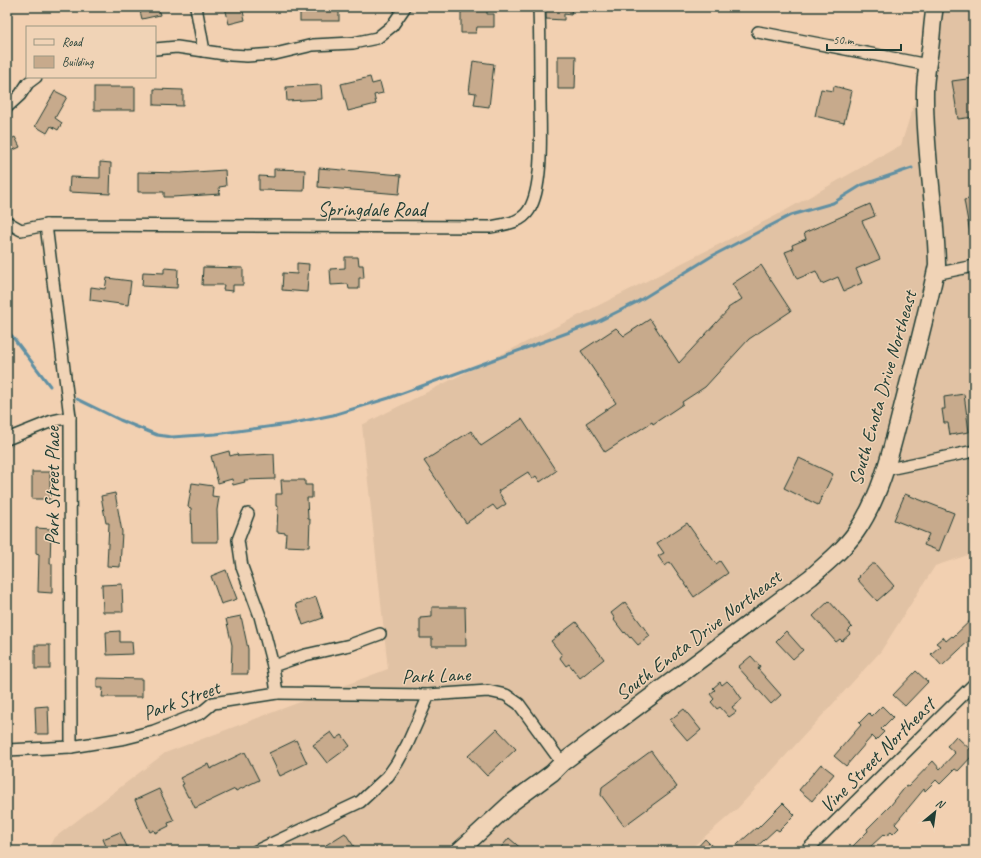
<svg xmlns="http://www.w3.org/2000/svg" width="981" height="858" font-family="Caveat,sans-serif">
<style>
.built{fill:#e1c2a4}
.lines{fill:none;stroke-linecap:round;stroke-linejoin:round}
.stream{stroke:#6190a3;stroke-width:3}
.building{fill:#c7aa8c;stroke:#1f3d34}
.minor-casing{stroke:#1f3d34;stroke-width:14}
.secondary-casing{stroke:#1f3d34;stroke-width:19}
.minor{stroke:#f0d3b6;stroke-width:11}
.secondary{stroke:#f0d3b6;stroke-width:16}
.labels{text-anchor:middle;stroke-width:3;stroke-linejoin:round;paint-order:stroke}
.street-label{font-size:20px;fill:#1f3d34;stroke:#f0d3b6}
</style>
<rect width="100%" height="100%" fill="#f2d0b1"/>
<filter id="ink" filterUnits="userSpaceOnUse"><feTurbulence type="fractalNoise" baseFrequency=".025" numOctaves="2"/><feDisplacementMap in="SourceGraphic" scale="8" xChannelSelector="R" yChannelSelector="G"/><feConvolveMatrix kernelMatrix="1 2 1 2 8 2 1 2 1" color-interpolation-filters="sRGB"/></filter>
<g filter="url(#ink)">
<polygon class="built" points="941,7 974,7 974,553 935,566 881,651 738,808 688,851 48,851 53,839 165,753 388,669 362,425 779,214 901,145 926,66"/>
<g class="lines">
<g class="stream">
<polyline points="7,332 12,336 50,386"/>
<polyline points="77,399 120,420 157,435 172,437 216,434 289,424 333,415 389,398 597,322 637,302 712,256 791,215 833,203 862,185 912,168"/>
</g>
</g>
<g class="building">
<polygon points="139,7 158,7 160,15 142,19"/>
<polygon points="225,7 242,7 245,20 229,24"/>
<rect x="300" y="7" width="39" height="14"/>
<polygon points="546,7 572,7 571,15 564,14 564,20 546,19"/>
<polygon points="461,9 487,9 487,14 494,14 494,27 477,27 476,33 461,33"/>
<polygon points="558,56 576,56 575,89 558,89"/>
<polygon points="473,61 494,64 489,107 474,105 476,93 469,92"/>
<polygon points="370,77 372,84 380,82 383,93 374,95 376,104 348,111 341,84"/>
<polygon points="974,78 974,117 958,119 952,81"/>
<polygon points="321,85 322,99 287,101 286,87"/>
<polygon points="834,86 852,91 844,123 815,116 821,89 833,91"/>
<rect x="94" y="87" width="41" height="23"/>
<polygon points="154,89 183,90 183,106 154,105"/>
<polygon points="55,91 67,97 55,118 62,123 58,130 51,126 47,133 35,126"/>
<polygon points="15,137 20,147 7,153 7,141"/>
<polygon points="100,162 111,163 110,194 69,192 70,177 100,178"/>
<polygon points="319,168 401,175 399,194 318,187"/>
<polygon points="274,169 305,170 304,191 259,190 259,176 274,177"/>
<polygon points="225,170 226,186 219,187 220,194 173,197 164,197 164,192 138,192 138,172 181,173"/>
<polygon points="974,198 974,233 970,233 964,200"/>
<polygon points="870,204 875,216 862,221 880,259 856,269 862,283 844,291 838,277 822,284 816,271 797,279 785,252 793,249 792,245 806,239 804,233"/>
<polygon points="345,257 358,257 359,265 363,265 364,278 359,278 359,289 349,289 348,284 331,285 330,269 345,268"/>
<polygon points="297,263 309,264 307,292 282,290 283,273 297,274"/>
<polygon points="761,265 791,311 749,339 705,387 682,402 683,404 653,424 652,422 605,452 586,423 616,403 581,351 616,328 624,336 650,319 679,363 728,310 728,308 742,299 732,284"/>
<polygon points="203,267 243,268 243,285 233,285 233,291 223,290 224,285 202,285"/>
<polygon points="164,268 178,269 177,288 142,286 143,272 164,273"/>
<polygon points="107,278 131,281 128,305 90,300 91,287 105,289"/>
<polygon points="964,394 969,432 950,435 948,423 944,423 942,409 945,409 944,397"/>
<polygon points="522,419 556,471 540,482 536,476 532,479 528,472 498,491 506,504 497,510 493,505 466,523 424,461 471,431 481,446"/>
<polygon points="229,451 230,456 237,454 238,456 274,454 275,479 244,480 245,482 233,485 232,479 218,483 211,456"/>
<polygon points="799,458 833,474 818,505 784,488"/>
<rect x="32" y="472" width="18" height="27"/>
<polygon points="281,480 305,480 305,485 312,485 312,498 307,498 308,519 310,519 309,547 285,546 286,533 277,532 278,506 276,506 276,494 282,494"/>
<polygon points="192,483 213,486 212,496 219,497 217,510 218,542 192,542 191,508 188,507"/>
<polygon points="115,493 122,532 120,567 107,566 109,523 106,523 101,496"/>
<polygon points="905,494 954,513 939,551 924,545 929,534 894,520"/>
<polygon points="687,523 716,564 720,561 728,573 694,597 670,562 665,566 658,556 664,553 657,543"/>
<polygon points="36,528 51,529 50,564 52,564 52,593 38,592 39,554 36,553"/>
<polygon points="872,564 875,564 894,586 877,601 857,579 860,577 859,576"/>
<polygon points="226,570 237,599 221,604 211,576"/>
<polygon points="122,584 123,612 103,612 102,585"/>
<polygon points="316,597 323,618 303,625 296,604"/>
<polygon points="829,601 852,627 848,631 850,634 842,641 840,639 836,642 813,616"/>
<polygon points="625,602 650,636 638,645 631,637 630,638 625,632 624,633 614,620 615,619 611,613"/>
<polygon points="432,607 465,607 466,646 432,646 432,638 420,638 420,618 432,617"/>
<polygon points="241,616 248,649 248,674 231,674 232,645 226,619"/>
<polygon points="974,617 974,636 942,666 931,654 940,646 936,643 943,637 946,641 952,636 953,637"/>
<polygon points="576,622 604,659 580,678 569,664 566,666 560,658 562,655 551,641"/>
<polygon points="120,631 120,642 132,642 133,654 107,655 106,632"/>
<polygon points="786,631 803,650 793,659 776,641"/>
<rect x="35" y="645" width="15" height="24"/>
<polygon points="751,656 760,666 758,669 781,695 771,704 738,667"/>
<polygon points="916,671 928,682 905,706 893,695"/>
<polygon points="97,678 142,679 142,697 102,697 103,688 97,688"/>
<polygon points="727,681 732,686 733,686 742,699 732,707 736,712 729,717 720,707 717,709 711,702 714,699 710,694 715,690 713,688 720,682 722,685"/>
<polygon points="48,706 49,734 36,734 35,707"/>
<polygon points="882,706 893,717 881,729 884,732 876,740 872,736 846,766 834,756 861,725 859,723 869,713 872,716"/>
<polygon points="684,709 701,730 688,741 670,720"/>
<polygon points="497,729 516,749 487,776 468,756"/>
<polygon points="331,732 336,739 342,735 350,746 327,763 313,745"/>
<polygon points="956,736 974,753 974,754 958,771 955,769 940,784 936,780 925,791 924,789 895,824 899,828 893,834 891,832 886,836 884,834 870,847 874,851 848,851 868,831 867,829 891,805 906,786 908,787 933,761 940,769 955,753 947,746"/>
<polygon points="296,740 307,763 280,776 269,753"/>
<polygon points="651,751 677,787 624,826 601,795 602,787"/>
<polygon points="245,752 259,780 236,791 235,789 195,808 190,797 188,797 182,785 184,784 180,778 208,764 210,769"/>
<polygon points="821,764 834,774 812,801 799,790"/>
<polygon points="159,789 174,821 168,823 169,826 155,833 154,830 150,832 135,800"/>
<polygon points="783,803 795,815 779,831 776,829 752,851 730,851 756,828 757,829"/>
<polygon points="120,832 129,851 108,851 103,839"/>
<polygon points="345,833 357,851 330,851 326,845"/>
<polygon points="509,838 524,851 498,851"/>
<polygon points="705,839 717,851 694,851"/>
</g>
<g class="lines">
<defs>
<g id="minor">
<polyline points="196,7 204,51"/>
<polyline points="758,32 928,65"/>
<polyline points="155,49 177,47 231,55 247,56 275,54 313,45 353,43 377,38 392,26 405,7"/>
<polyline points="7,107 20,95 28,83 36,77"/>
<path d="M7,222L21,230L46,225L491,227C505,224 521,223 529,210C544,186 540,127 540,99C540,68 540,38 539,7"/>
<polyline points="46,225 70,417 71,747"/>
<polyline points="935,274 974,266"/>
<polyline points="7,439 52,421 70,417"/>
<polyline points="884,470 974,451"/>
<polyline points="248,514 238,540 242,567 260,616 273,666"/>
<polyline points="277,693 428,695 488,691 506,695 519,704 562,763"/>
<polyline points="7,750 71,747 126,738 154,731 201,713 213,703 277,693 273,666 305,655 350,645 380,634"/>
<polyline points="256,851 360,802 388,776 397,763 407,745 426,702 428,695"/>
<polyline points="806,851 974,684"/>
</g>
<path id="secondary" d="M459,851L511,803L552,773L562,763L811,577C827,563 844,549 856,532C882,495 892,447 903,404C915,358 927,312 937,265C936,207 924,150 925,92C925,77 928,64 930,49C932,35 932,21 935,7"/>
</defs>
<use href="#minor" class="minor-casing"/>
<use href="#secondary" class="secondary-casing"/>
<use href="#minor" class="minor"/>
<use href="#secondary" class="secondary"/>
</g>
</g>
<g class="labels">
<g class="street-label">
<text x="372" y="216">Springdale Road</text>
<text transform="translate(882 388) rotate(-74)" y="7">South Enota Drive Northeast</text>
<text transform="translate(52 486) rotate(-90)" y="7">Park Street Place</text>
<text transform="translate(698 635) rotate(-37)" y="7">South Enota Drive Northeast</text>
<text transform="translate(436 675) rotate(-2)" y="7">Park Lane</text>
<text transform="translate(181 700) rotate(-20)" y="7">Park Street</text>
<text transform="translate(877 755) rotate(-45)" y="7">Vine Street Northeast</text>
</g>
</g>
<rect width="981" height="858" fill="none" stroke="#f0d3b6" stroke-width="24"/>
<rect x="12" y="12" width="957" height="834" fill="none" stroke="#1f3d34" stroke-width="1.5" filter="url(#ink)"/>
<rect x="26" y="26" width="130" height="52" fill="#f0d3b6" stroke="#9c9782"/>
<rect x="34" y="39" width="20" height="6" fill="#f0d3b6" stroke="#9c9782"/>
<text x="62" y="46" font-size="12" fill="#1f3d34">Road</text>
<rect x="34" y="56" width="20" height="12" fill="#c7aa8c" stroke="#9c9782"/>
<text x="62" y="66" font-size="12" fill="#1f3d34">Building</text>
<g transform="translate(935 812) rotate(29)" stroke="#f0d3b6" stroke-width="3" paint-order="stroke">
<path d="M0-3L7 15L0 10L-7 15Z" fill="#1f3d34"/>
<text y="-6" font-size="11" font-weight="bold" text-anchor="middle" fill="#1f3d34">N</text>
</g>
<path d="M827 44v6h74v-6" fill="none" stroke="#1f3d34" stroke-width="2"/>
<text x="833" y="44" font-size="12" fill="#1f3d34" stroke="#f0d3b6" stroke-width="3" paint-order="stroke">50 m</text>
</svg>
